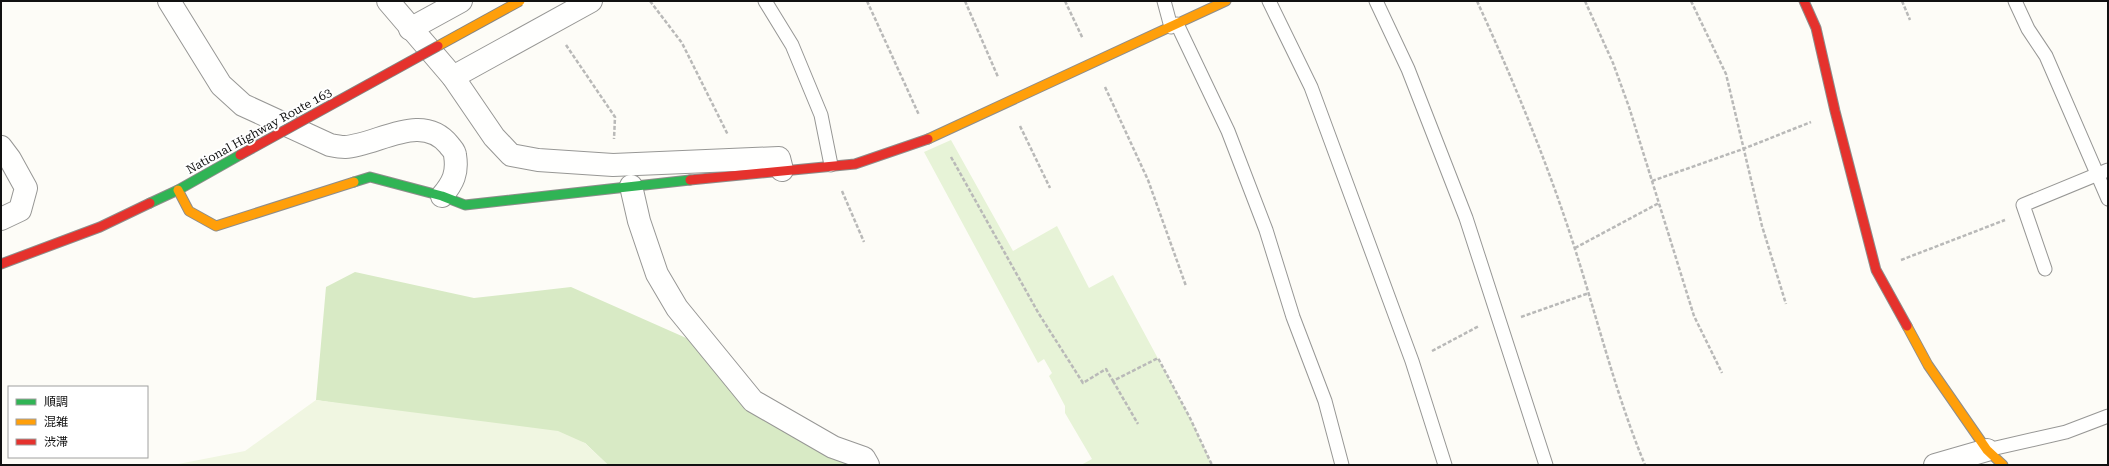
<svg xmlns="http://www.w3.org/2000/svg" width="2109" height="466" font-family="'Roboto Serif','Noto Sans JP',serif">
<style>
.green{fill:#e7f3d7}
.forest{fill:#d8eac5}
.pitch{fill:#f0f6e1}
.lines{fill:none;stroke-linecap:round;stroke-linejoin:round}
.lane-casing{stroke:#979795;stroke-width:15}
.street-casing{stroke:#979795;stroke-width:24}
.fast-casing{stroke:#8e8d8b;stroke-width:11}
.slow-casing{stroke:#8e8d8b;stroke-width:11}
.jam-casing{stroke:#8e8d8b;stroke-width:11}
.path{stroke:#b9b9b8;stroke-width:2.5;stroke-dasharray:4 2;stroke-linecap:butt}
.lane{stroke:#fffffe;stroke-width:13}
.street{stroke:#fffffe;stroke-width:22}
.fast{stroke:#30b455;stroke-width:9}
.slow{stroke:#ff9f0a;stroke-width:9}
.jam{stroke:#e5322d;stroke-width:9}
.slow-bridge-casing{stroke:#858482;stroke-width:11;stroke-linecap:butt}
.jam-bridge-casing{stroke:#858482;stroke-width:11;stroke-linecap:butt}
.slow-bridge{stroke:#ff9f0a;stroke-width:9}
.jam-bridge{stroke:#e5322d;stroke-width:9}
.labels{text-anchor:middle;stroke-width:4;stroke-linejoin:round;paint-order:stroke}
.street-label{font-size:12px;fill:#111;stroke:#fff}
</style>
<rect width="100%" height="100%" fill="#fdfcf7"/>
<polygon class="green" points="951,140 1013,251 1057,226 1089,288 1113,275 1190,418 1212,465 1081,465 1092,459 1065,413 1065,406 1049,376 1052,373 1044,359 1038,363 924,152"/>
<polygon class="forest" points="355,272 474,298 571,287 693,341 739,401 758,417 824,451 857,465 608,465 585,443 316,400 326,287"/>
<polygon class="pitch" points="316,400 558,431 585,443 608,465 173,465 245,451"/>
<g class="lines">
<defs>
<g id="lane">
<polyline points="765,1 792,45 821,115 831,165"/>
<polyline points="1164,1 1171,27"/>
<polyline points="1269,1 1311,87 1412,361 1445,465"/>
<polyline points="1376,1 1408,69 1466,218 1546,465"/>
<polyline points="2015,1 2028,29 2046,56 2108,199"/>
<polyline points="1177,24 1228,131 1266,230 1293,317 1325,401 1342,465"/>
<polyline points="2045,269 2023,205 2108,170"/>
<polyline points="1987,450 2066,432 2108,416"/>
</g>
<g id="street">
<path d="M169,1L221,85L243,105L330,145C335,146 340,147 345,147C378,145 422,111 449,145C451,148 455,151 455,155C458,173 453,183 442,196"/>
<polyline points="388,1 453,77 494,137 511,155 538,160 613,165 779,158 782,170"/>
<polyline points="410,29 461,1"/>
<polyline points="453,77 591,1"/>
<polyline points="1,147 10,159 26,188 20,210 1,219"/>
<polyline points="631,186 639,221 657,274 677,308 753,401 833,447 864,458 868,465"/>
<polyline points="1935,465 1987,450"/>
</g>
<g id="fast">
<polyline points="354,182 370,177 442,196 465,205 690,180"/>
<polyline points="150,203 178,190 240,155"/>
</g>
<g id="slow">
<polyline points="928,139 1226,1"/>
<polyline points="178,190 189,211 216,226 354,182"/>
<polyline points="1907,326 1928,365 1987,450 2003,465"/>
</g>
<g id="jam">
<polyline points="1804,1 1816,28 1835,111 1876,270 1907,326"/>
<polyline points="690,180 855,164 928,139"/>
<polyline points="1,264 100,227 150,203"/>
</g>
</defs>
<use href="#lane" class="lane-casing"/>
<use href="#street" class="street-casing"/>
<use href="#fast" class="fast-casing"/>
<use href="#slow" class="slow-casing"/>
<use href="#jam" class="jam-casing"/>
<g class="path">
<polyline points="650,1 682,43 728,135"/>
<polyline points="867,1 919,115"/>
<polyline points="965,1 998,77"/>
<polyline points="1065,1 1083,39"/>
<path d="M1477,1C1514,82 1548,164 1575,249C1598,321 1616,395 1645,465"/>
<polyline points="1585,1 1613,63 1629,107 1694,316 1722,373"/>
<polyline points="1691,1 1726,74 1762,226 1786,304"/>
<polyline points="1902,1 1910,20"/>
<polyline points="566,45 615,117 614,139"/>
<polyline points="1105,87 1148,180 1186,286"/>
<polyline points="1020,126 1050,188"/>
<polyline points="951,157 1039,314 1083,383 1106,369 1113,381 1158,358 1190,418 1212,465"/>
<polyline points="1652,181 1743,149 1811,122"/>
<polyline points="842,191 864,242"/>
<polyline points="1575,248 1659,203"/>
<polyline points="1901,260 2005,220"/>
<polyline points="1521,317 1589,293"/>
<polyline points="1432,351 1479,326"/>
<polyline points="1113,381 1138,424"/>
</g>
<use href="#lane" class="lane"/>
<use href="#street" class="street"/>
<use href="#fast" class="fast"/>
<use href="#slow" class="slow"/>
<use href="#jam" class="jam"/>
<defs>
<polyline id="slow-bridge" points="438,46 520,1"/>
<polyline id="jam-bridge" points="240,155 438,46"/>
</defs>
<use href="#slow-bridge" class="slow-bridge-casing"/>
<use href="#jam-bridge" class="jam-bridge-casing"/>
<use href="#slow-bridge" class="slow-bridge"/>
<use href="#jam-bridge" class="jam-bridge"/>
</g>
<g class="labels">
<g class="street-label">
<text transform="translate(259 131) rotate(-29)" y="4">National Highway Route 163</text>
</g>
</g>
<rect width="2109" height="466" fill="none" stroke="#111111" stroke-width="4"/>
<rect x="8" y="386" width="140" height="72" fill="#ffffff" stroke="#a0a0a0"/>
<rect x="16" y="399" width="20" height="6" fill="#30b455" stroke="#a0a0a0"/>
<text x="44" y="406" font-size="12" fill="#111111">順調</text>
<rect x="16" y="419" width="20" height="6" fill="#ff9f0a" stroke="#a0a0a0"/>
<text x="44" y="426" font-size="12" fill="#111111">混雑</text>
<rect x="16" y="439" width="20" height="6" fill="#e5322d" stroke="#a0a0a0"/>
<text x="44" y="446" font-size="12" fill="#111111">渋滞</text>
</svg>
